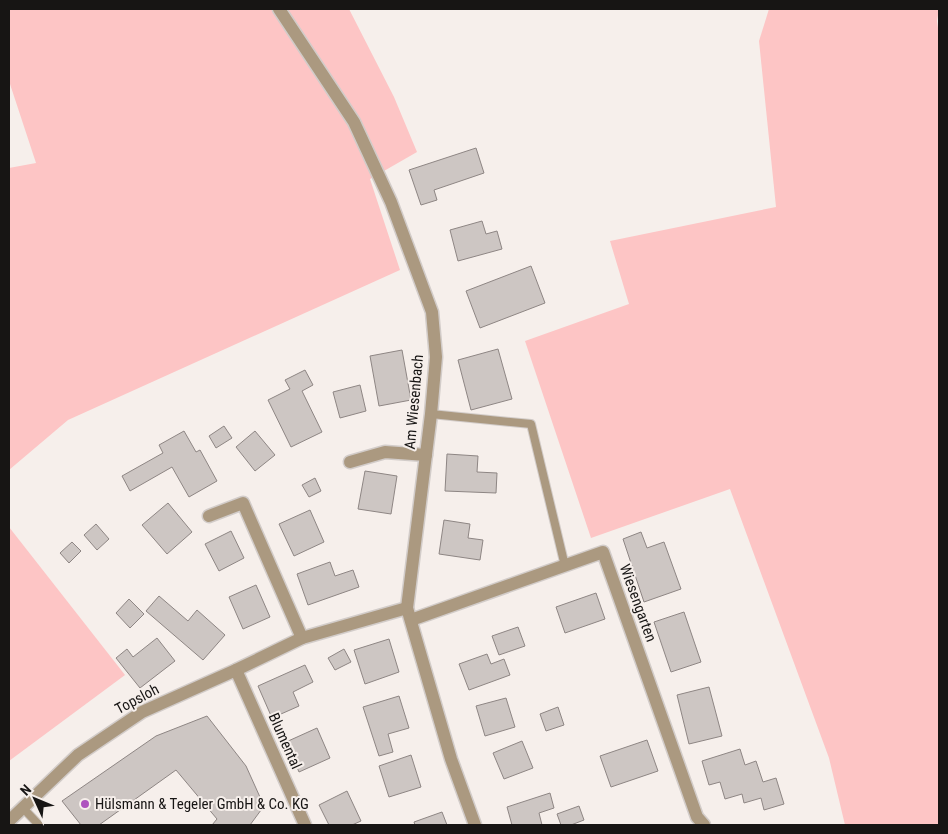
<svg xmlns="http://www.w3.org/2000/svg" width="948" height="834" font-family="'Roboto Condensed',sans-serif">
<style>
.green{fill:#fdc5c5}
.building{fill:#cdc6c3;stroke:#8e8684}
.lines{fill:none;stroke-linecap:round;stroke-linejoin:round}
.lane-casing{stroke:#d2ccc9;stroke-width:10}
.street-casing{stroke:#d2ccc9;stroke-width:15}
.lane{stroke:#ab9980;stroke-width:8}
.street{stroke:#ab9980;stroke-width:12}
.poi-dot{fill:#ae52be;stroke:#f6efeb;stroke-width:2}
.labels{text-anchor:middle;stroke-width:4;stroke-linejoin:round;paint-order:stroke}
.street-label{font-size:15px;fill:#171514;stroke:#f6efeb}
.poi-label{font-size:15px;fill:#171514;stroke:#f6efeb;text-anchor:start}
</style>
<rect width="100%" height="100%" fill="#f6efeb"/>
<g class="green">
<polygon points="9,9 349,9 394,97 417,152 370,179 400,270 68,420 9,470 9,168 36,163 9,81"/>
<polygon points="769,9 939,9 937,21 939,35 939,825 845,825 829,758 730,489 591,538 525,341 629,304 610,241 776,207 759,41"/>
<polygon points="9,527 125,675 9,761"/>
</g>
<g class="building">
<polygon points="476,148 484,173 434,190 437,200 421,205 409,170"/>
<polygon points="482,221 486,234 497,231 502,249 458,261 450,230"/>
<polygon points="531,266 545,303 480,328 466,291"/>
<polygon points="498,349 512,399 471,410 458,360"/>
<polygon points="402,350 411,400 379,406 370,356"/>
<polygon points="305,370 313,385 302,391 322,432 291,447 268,400 290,389 285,380"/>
<polygon points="360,385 366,411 340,418 333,392"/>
<polygon points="224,426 232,438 216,448 209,436"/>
<polygon points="184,431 196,452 200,450 217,481 189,497 172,467 130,491 122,476 163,453 159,445"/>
<polygon points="255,431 275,455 255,471 236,447"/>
<polygon points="447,454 478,456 477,472 497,473 496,493 445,491"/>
<polygon points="365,471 397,476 391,514 358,509"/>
<polygon points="315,478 321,491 309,497 302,485"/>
<polygon points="168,503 192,532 167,554 142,525"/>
<polygon points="310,510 324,542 294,556 279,524"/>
<polygon points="444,520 470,524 468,538 483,540 480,560 439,554"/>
<polygon points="96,524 109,539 97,550 84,535"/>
<polygon points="231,531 244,558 219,571 205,544"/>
<polygon points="641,532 647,548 664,542 681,589 644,602 623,539"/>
<polygon points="72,542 81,551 69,563 60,553"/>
<polygon points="330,562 335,576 353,570 359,587 308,605 297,574"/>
<polygon points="256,585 270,617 243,629 229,597"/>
<polygon points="596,593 605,619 565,633 556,607"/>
<polygon points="159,596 188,621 197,610 225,635 203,660 146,611"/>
<polygon points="129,599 144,614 130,628 116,613"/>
<polygon points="684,612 701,662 671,672 654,622"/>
<polygon points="518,627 525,646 499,655 492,636"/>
<polygon points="157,638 175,661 140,688 116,658 127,649 133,657"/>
<polygon points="389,639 399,672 365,684 354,650"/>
<polygon points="344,649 351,662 335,670 328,658"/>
<polygon points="487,654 491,664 504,659 510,675 469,690 459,664"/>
<polygon points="305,665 313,682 293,692 299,706 272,718 258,686"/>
<polygon points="709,687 722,736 689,744 677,695"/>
<polygon points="399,696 409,728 388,734 393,752 379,756 363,707"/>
<polygon points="506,698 515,727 485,736 476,706"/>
<polygon points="558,707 564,725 546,731 540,714"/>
<polygon points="207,716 246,766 264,806 250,825 212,825 217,819 176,770 99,825 81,825 62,801 156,736"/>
<polygon points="317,728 330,758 299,772 286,742"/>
<polygon points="647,740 658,771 611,787 600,756"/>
<polygon points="522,741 533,768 504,779 493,753"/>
<polygon points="740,749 745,765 756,761 763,782 776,778 784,804 764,810 761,798 744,803 742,794 725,799 720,782 709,785 702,761"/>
<polygon points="411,755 421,787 389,797 379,766"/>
<polygon points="347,791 361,821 352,825 329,825 319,805"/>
<polygon points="550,793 554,808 539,813 542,825 512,825 507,807"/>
<polygon points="579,806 584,820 571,825 561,825 557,814"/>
<polygon points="442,812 447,825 415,825 414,822"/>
</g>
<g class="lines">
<defs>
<g id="lane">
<polyline points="431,414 531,424 565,566"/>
<polyline points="22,807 39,825"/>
</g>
<g id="street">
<polyline points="279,9 354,122 391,202 432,312 436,357 431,414 407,608 451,759 475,825"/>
<polyline points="350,462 385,452 426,455"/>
<polyline points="209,516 243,503 302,638"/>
<polyline points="411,620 603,552 697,817 704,825"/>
<polyline points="236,670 305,825"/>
<polyline points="9,821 78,755 142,712 236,670 302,638 407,608"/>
</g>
</defs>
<use href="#lane" class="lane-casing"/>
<use href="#street" class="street-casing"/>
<use href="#lane" class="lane"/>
<use href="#street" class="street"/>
</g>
<circle class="poi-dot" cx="85" cy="804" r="5"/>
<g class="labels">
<g class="street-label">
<text transform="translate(414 402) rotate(-85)" y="5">Am Wiesenbach</text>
<text transform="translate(638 603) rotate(70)" y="5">Wiesengarten</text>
<text transform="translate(137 699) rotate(-28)" y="5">Topsloh</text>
<text transform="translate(285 741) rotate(66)" y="5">Blumental</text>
</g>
<g class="poi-label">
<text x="95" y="809">Hülsmann &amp; Tegeler GmbH &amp; Co. KG</text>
</g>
</g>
<rect width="948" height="834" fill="none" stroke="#171514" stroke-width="20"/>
<g transform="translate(35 799) rotate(314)" stroke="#f6efeb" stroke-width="4" paint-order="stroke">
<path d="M0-4L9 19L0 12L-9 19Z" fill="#171514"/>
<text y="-8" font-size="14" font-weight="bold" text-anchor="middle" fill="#171514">N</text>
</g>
</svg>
